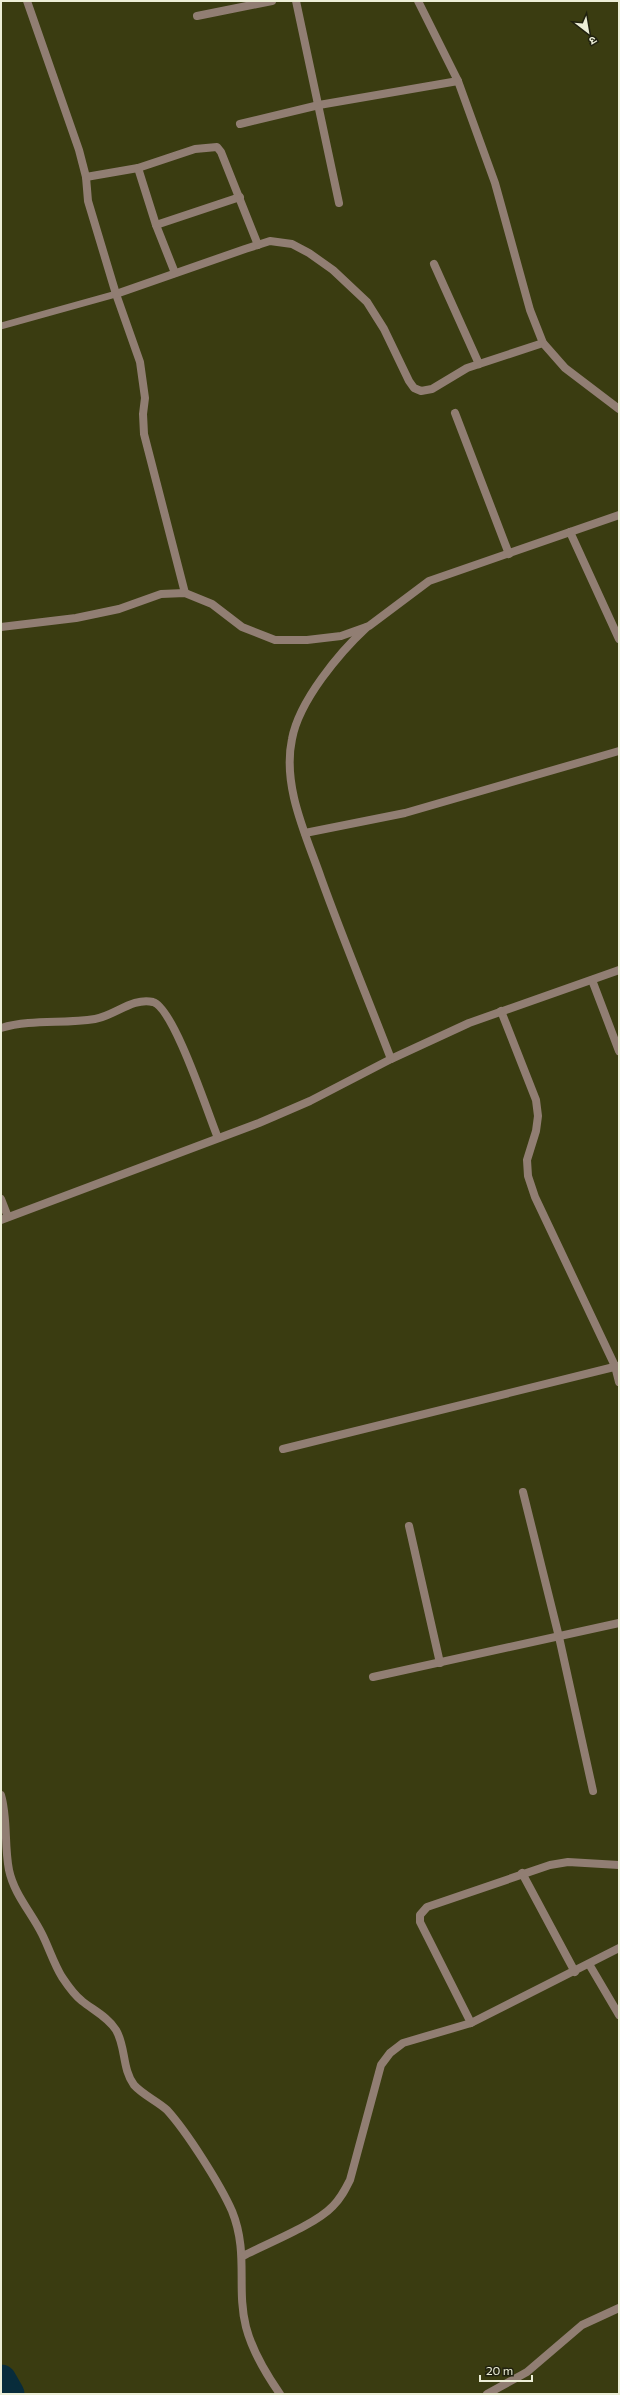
<svg xmlns="http://www.w3.org/2000/svg" width="620" height="2395" font-family="Commissioner,'Noto Sans Devanagari',sans-serif">
<style>
.lines{fill:none;stroke-linecap:round;stroke-linejoin:round}
.river{stroke:#082c3b;stroke-width:31}
.lane{stroke:#917e73;stroke-width:7}
.street{stroke:#917e73;stroke-width:8}
</style>
<rect width="100%" height="100%" fill="#3a3c11"/>
<g class="lines">
<polyline class="river" points="1,2380 9,2394"/>
<polyline class="lane" points="1,326 116,294"/>
<g class="street">
<polyline points="27,1 79,150 86,177 88,201 116,294 140,362 145,398 143,414 144,434 185,593"/>
<polyline points="296,1 339,203"/>
<polyline points="418,1 458,81 495,183 530,310 543,343 565,368 619,409"/>
<polyline points="197,16 272,1"/>
<polyline points="240,124 319,105 458,81"/>
<polyline points="138,168 156,225 175,273"/>
<polyline points="86,177 138,168 195,149 217,147 221,152 258,245"/>
<polyline points="156,225 240,197"/>
<polyline points="434,264 479,364"/>
<polyline points="116,294 245,249 270,241 292,244 309,253 333,270 367,302 384,329 409,381 414,388 421,391 432,389 467,368 543,343"/>
<polyline points="455,413 509,554"/>
<polyline points="570,532 619,639"/>
<polyline points="1,627 76,618 119,609 161,594 185,593 212,604 242,627 275,640 307,640 341,636 369,626 429,581 619,515"/>
<path d="M367,627C339,653 299,701 292,739C282,786 306,835 321,878C343,939 368,999 391,1059"/>
<polyline points="305,833 405,813 619,751"/>
<polyline points="592,980 619,1051"/>
<polyline points="501,1011 536,1100 538,1116 536,1131 527,1160 528,1176 535,1197 615,1366 619,1382"/>
<path d="M1,1028C32,1019 63,1024 95,1019C114,1016 133,997 153,1002C174,1008 208,1114 218,1138"/>
<polyline points="1,1199 8,1217"/>
<polyline points="1,1220 259,1123 310,1101 391,1059 469,1023 619,970"/>
<polyline points="283,1449 618,1366"/>
<polyline points="523,1492 559,1637 593,1791"/>
<polyline points="409,1526 440,1663"/>
<polyline points="373,1677 619,1623"/>
<path d="M1,1795C8,1819 4,1845 9,1870C14,1894 31,1912 42,1934C49,1948 54,1964 62,1977C68,1986 74,1995 82,2001C93,2010 108,2017 116,2030C126,2047 122,2069 134,2085C143,2095 157,2101 167,2110C187,2132 220,2184 232,2211C249,2253 236,2288 246,2327C252,2350 266,2374 280,2394"/>
<polyline points="522,1873 575,1972"/>
<polyline points="589,1964 619,2015"/>
<polyline points="471,2023 420,1922 420,1915 427,1907 550,1865 568,1862 619,1865"/>
<path d="M243,2256C268,2243 315,2225 333,2206C341,2198 345,2190 350,2180L381,2065L390,2053L403,2043L471,2023L619,1948"/>
<polyline points="487,2394 527,2372 582,2325 619,2308"/>
</g>
</g>
<rect width="620" height="2395" fill="none" stroke="#eceed7" stroke-width="4"/>
<g transform="translate(588 32) rotate(149)" stroke="#20210f" stroke-width="3" paint-order="stroke">
<path d="M0-3L7 15L0 10L-7 15Z" fill="#eceed7"/>
<text y="-6" font-size="11" font-weight="bold" text-anchor="middle" fill="#eceed7">उ</text>
</g>
<path d="M480 2375v6h52v-6" fill="none" stroke="#eceed7" stroke-width="2"/>
<text x="486" y="2375" font-size="12" fill="#eceed7" stroke="#20210f" stroke-width="3" paint-order="stroke">20 m</text>
</svg>
